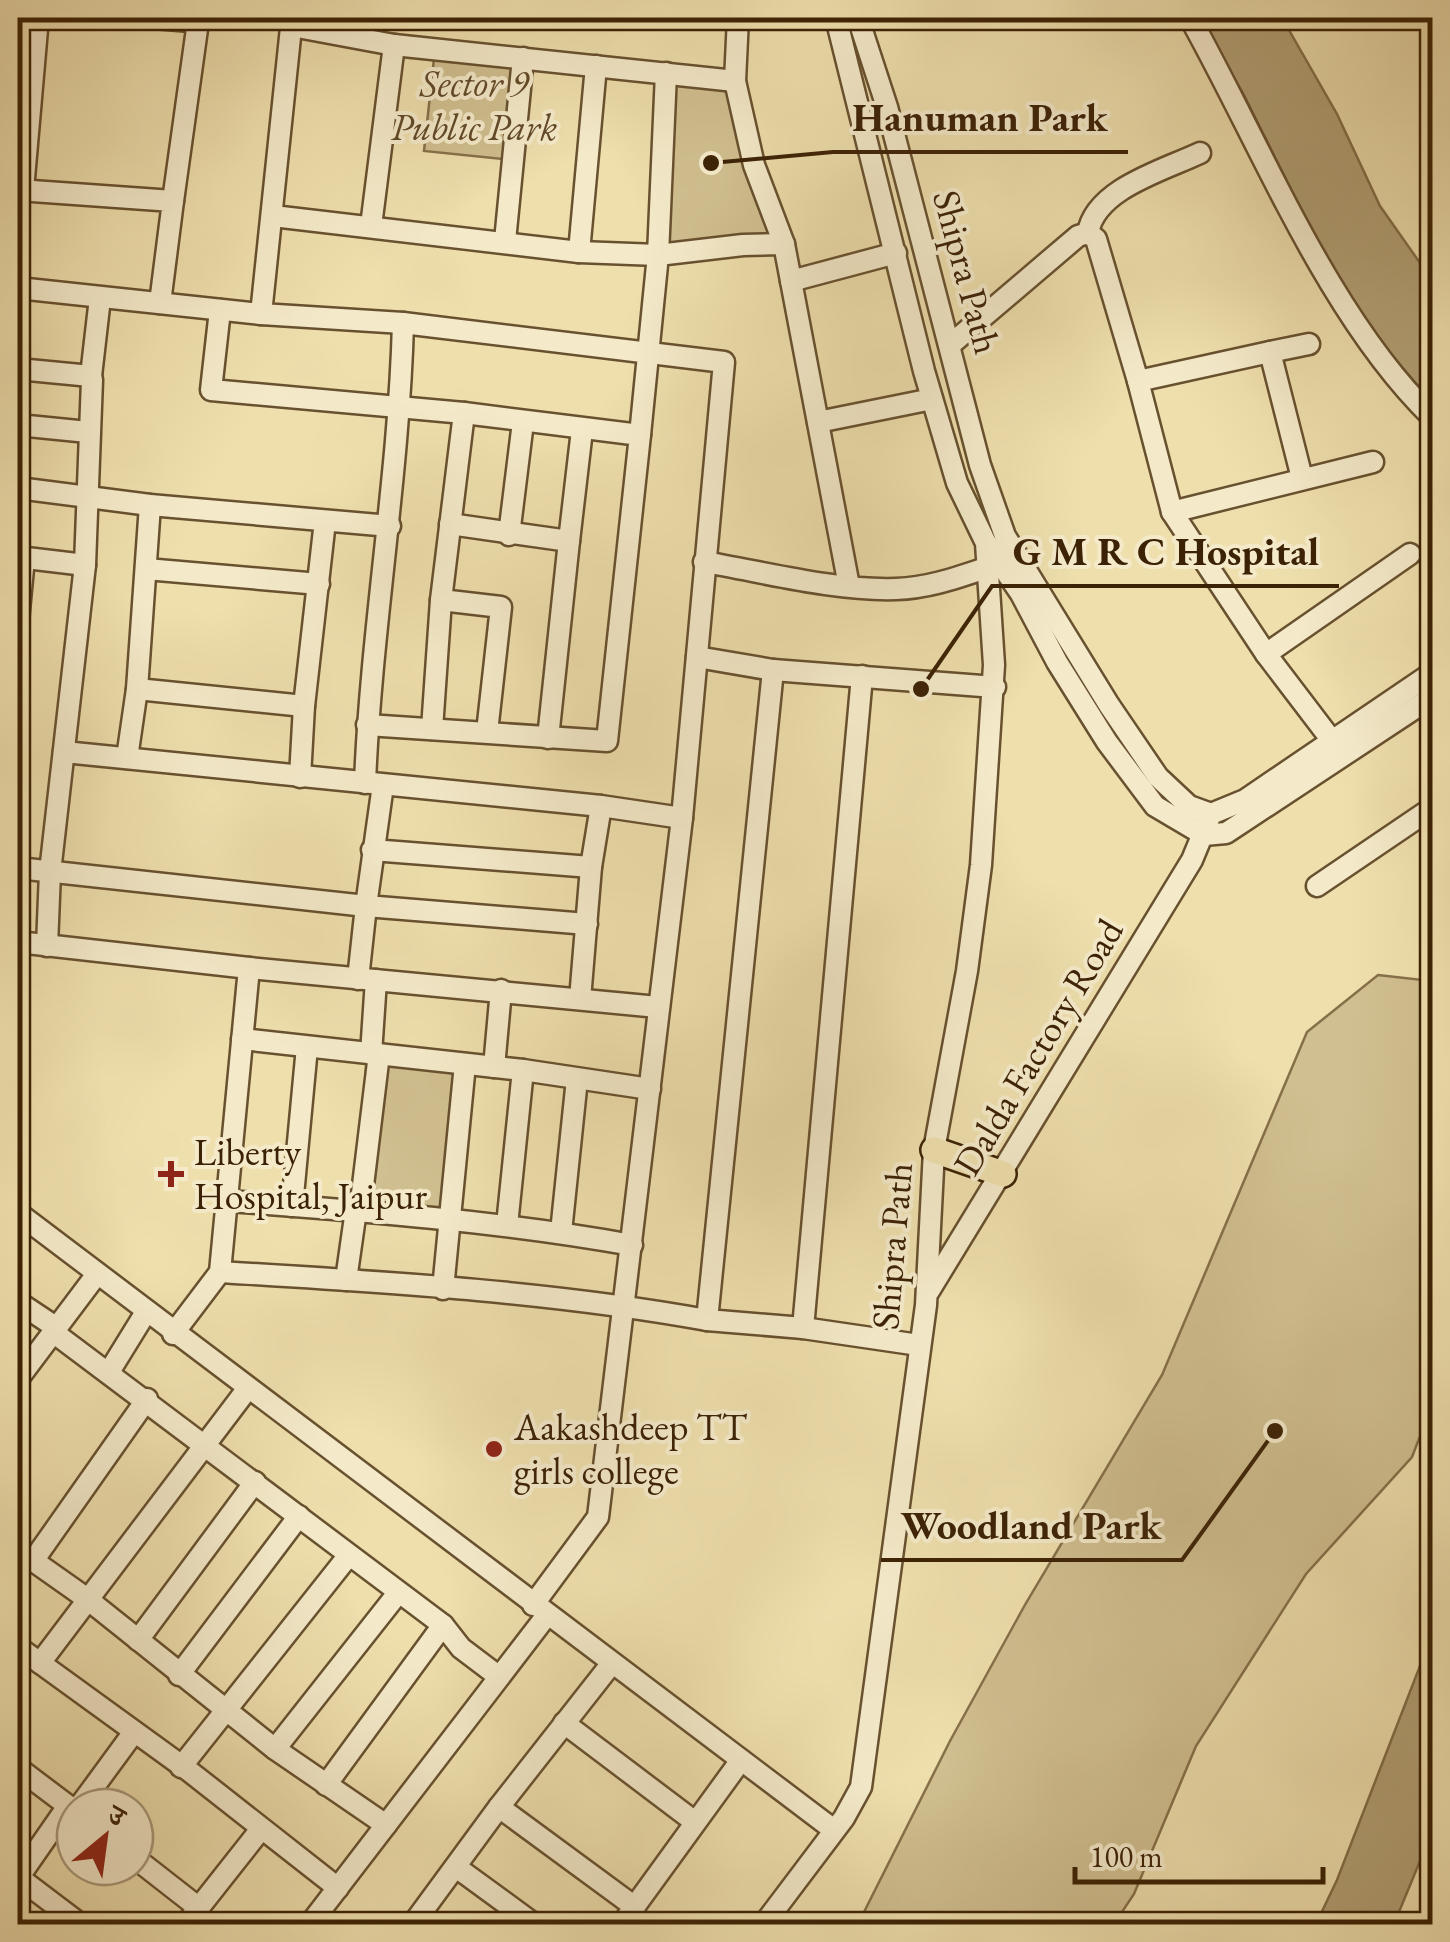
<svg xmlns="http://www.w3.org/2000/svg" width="1450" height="1942" font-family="'EB Garamond','Noto Serif Devanagari',serif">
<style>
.green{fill:#d0bf90;stroke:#86704a;stroke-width:2.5}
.water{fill:#b19f74;stroke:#826d48;stroke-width:2.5}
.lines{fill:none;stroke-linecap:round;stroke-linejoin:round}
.minor-casing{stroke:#68512f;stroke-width:25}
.major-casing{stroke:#3c2205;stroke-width:30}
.minor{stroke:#f4eaca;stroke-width:20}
.major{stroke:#eedfad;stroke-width:25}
.poi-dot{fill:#8f2418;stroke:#f4eaca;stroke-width:4}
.labels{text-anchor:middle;stroke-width:8;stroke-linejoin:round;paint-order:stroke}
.park-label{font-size:38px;font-style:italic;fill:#614928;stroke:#f4eaca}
.street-label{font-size:38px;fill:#3c2205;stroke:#f4eaca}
.poi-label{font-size:38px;fill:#3c2205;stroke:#f4eaca;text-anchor:start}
.leader{fill:none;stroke:#3c2205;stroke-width:4}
.callout-dot{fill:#3c2205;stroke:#f4eaca;stroke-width:4}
.callout-label{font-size:40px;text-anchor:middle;font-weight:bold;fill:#3c2205;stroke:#f4eaca;stroke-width:8;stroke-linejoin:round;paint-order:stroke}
</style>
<rect width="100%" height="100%" fill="#eedfad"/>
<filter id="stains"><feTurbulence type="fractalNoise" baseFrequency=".002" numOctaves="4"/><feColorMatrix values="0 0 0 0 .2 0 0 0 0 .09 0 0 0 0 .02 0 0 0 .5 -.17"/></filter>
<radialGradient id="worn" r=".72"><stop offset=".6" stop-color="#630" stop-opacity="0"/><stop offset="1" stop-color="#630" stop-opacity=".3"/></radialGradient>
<g class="green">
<polygon points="435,49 523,58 513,160 424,151"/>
<polygon points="666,73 735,81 784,244 658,255"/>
<polygon points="1378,975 1432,981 1432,1405 1412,1457 1306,1574 1196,1746 1134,1894 1114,1924 858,1924 950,1741 1026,1603 1162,1375 1307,1032"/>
<polygon points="367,1054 474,1064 454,1220 356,1210"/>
</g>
<g class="water">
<polygon points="1198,18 1282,18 1337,114 1380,206 1432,280 1432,402 1383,345 1331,270 1243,93"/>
<polygon points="1432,1635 1432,1832 1394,1924 1316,1924 1337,1880"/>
</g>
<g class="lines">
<defs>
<g id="minor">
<polyline points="154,18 191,21 197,29 173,201"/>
<polyline points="292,18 261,314 403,323 724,362 682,818 598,1517 533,1605"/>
<polyline points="738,18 735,81 754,165 784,244 849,586"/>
<polyline points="858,18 887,107 980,465 1005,536 1109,705 1158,777 1189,806 1211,814"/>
<path d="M1190,18C1261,145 1328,316 1432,417"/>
<polyline points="292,26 394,45 735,81"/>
<polyline points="18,190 173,201 160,303"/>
<polyline points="23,190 38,18"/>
<polyline points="273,216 579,252 658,255 666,73"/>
<polyline points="371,226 394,45"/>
<path d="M1088,233C1095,189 1164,170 1200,153"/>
<polyline points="505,241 523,58"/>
<polyline points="579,252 596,66"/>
<polyline points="791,281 896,253"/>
<polyline points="18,288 261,314"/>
<polyline points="220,310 211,390 464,413 640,435 607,741 367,725"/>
<polyline points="950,345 1078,236 1088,233 1096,239 1138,381 1172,512 1266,654 1333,742"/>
<polyline points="1270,352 1309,344"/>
<polyline points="18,369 91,376 92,380 85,565 50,872 47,946"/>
<polyline points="91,376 100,298"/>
<polyline points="1138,381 1270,352 1302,478"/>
<polyline points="818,422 932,399"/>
<polyline points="18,425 88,432"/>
<polyline points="640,435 658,255 743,245 784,244"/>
<polyline points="18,488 150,505 390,526"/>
<polyline points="1172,512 1373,462"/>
<polyline points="450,524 569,541 582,430"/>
<polyline points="509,535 523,422"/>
<polyline points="987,544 1021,594 1057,662 1107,742 1155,806 1204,835"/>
<polyline points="18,557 85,565"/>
<path d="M704,562C764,572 835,591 896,589C928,588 956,578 986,568"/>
<polyline points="146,569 319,584"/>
<polyline points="441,600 501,607 487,732"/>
<polyline points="18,621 24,558"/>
<polyline points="1266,654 1410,554"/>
<polyline points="697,657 773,670 995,687"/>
<polyline points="773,670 707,1320 803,1328 919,1345"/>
<polyline points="137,689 304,706"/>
<polyline points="432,729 441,600 464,413"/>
<polyline points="548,738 569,541"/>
<polyline points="64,752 601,806 682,818"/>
<polyline points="127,758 137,689 150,505"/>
<polyline points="300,777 304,706 325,521"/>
<path d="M365,783C371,629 399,477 403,323"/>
<polyline points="383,785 366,906 587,924"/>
<polyline points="1204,835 1226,833 1432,697"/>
<polyline points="372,850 591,867"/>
<polyline points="18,868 366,906 358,979"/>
<polyline points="1317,886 1432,808"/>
<polyline points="18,942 249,968 220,1272 173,1334"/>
<polyline points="249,968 658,1007"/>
<polyline points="580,999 591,867 601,806"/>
<polyline points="242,1039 523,1070 650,1089"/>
<polyline points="371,1054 376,980"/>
<polyline points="494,1067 501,990"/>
<path d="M228,1201C364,1211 498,1221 632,1245"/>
<polyline points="292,1206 307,1047"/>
<polyline points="360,1210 379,1054"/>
<polyline points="18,1213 834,1830"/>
<polyline points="507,1225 523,1070"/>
<polyline points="561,1232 577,1079"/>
<path d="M220,1272C382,1282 547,1291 707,1320"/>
<polyline points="346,1280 356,1210"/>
<polyline points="443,1289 465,1064"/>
<polyline points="929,1291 1192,860 1211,814 1245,800 1432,673"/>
<polyline points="18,1302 57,1328"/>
<polyline points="803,1328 862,676"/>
<polyline points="53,1332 443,1625 461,1648 498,1676"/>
<polyline points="109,1372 146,1312"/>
<polyline points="18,1379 97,1274"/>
<polyline points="18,1550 86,1598 275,1749 386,1825"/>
<polyline points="33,1561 147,1399"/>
<polyline points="138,1640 255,1482"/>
<polyline points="18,1647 189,1771 338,1888"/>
<polyline points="40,1663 248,1388"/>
<polyline points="179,1675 299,1516"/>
<polyline points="564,1723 695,1822"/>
<polyline points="275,1749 398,1593"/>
<polyline points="181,1767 349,1555"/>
<polyline points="18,1768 75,1811"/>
<polyline points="326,1785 443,1625"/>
<polyline points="79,1807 134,1732"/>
<polyline points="499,1807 635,1907"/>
<polyline points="135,1858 199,1908"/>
<polyline points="456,1867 534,1924"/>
<polyline points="18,1877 80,1924"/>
<polyline points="18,1878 68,1806"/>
<polyline points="186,1924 261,1829"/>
<polyline points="310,1924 547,1615"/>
<polyline points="413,1924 499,1807 612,1663"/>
<polyline points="622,1924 741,1760"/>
<polyline points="764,1924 844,1818 861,1787 926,1305 934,1150 967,971 981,865 994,665 986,543 957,483 924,371 836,18"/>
</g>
<polyline id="major" points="934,1150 1003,1174"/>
</defs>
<use href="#minor" class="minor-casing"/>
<use href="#major" class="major-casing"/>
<use href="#minor" class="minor"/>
<use href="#major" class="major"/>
</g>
<g class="poi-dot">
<path d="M166 1159h10v10h10v10h-10v10h-10v-10h-10v-10h10z"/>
<circle cx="494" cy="1449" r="10"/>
</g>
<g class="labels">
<g class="park-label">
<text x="474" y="96">Sector 9<tspan x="474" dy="44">Public Park</tspan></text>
</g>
<g class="street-label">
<text transform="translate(967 272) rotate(75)" y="13">Shipra Path</text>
<text transform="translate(1038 1047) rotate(-59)" y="13">Dalda Factory Road</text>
<text transform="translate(892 1246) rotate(-85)" y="13">Shipra Path</text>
</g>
<g class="poi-label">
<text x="194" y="1165">Liberty<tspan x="194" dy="44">Hospital, Jaipur</tspan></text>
<text x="514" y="1440">Aakashdeep TT<tspan x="514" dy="44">girls college</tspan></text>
</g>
</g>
<path class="leader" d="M711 163L833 152H1128M921 689L992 586H1339M1275 1431L1182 1560H881"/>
<g class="callout-dot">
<circle cx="711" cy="163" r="10"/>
<circle cx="921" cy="689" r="10"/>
<circle cx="1275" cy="1431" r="10"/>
</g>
<g class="callout-label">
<text x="980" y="131">Hanuman Park</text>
<text x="1166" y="565">G M R C Hospital</text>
<text x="1031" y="1539">Woodland Park</text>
</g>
<rect width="1450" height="1942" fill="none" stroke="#eedfad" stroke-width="60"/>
<rect x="20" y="20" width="1410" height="1902" fill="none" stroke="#3c2205" stroke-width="5"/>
<rect x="30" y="30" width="1390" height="1882" fill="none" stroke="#3c2205" stroke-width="2.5"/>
<g transform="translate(105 1837) rotate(29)"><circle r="48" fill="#f4eaca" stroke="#aa9a7b" stroke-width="2.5"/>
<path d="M0-8L18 38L0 25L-18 38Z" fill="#8f2418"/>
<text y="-15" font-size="28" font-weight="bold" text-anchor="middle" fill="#3c2205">उ</text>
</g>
<path d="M1075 1867v15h248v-15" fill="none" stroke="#3c2205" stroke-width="5"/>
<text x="1090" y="1867" font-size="30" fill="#3c2205" stroke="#f4eaca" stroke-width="8" paint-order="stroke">100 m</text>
<rect width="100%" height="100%" filter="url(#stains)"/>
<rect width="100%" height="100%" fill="url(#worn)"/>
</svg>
